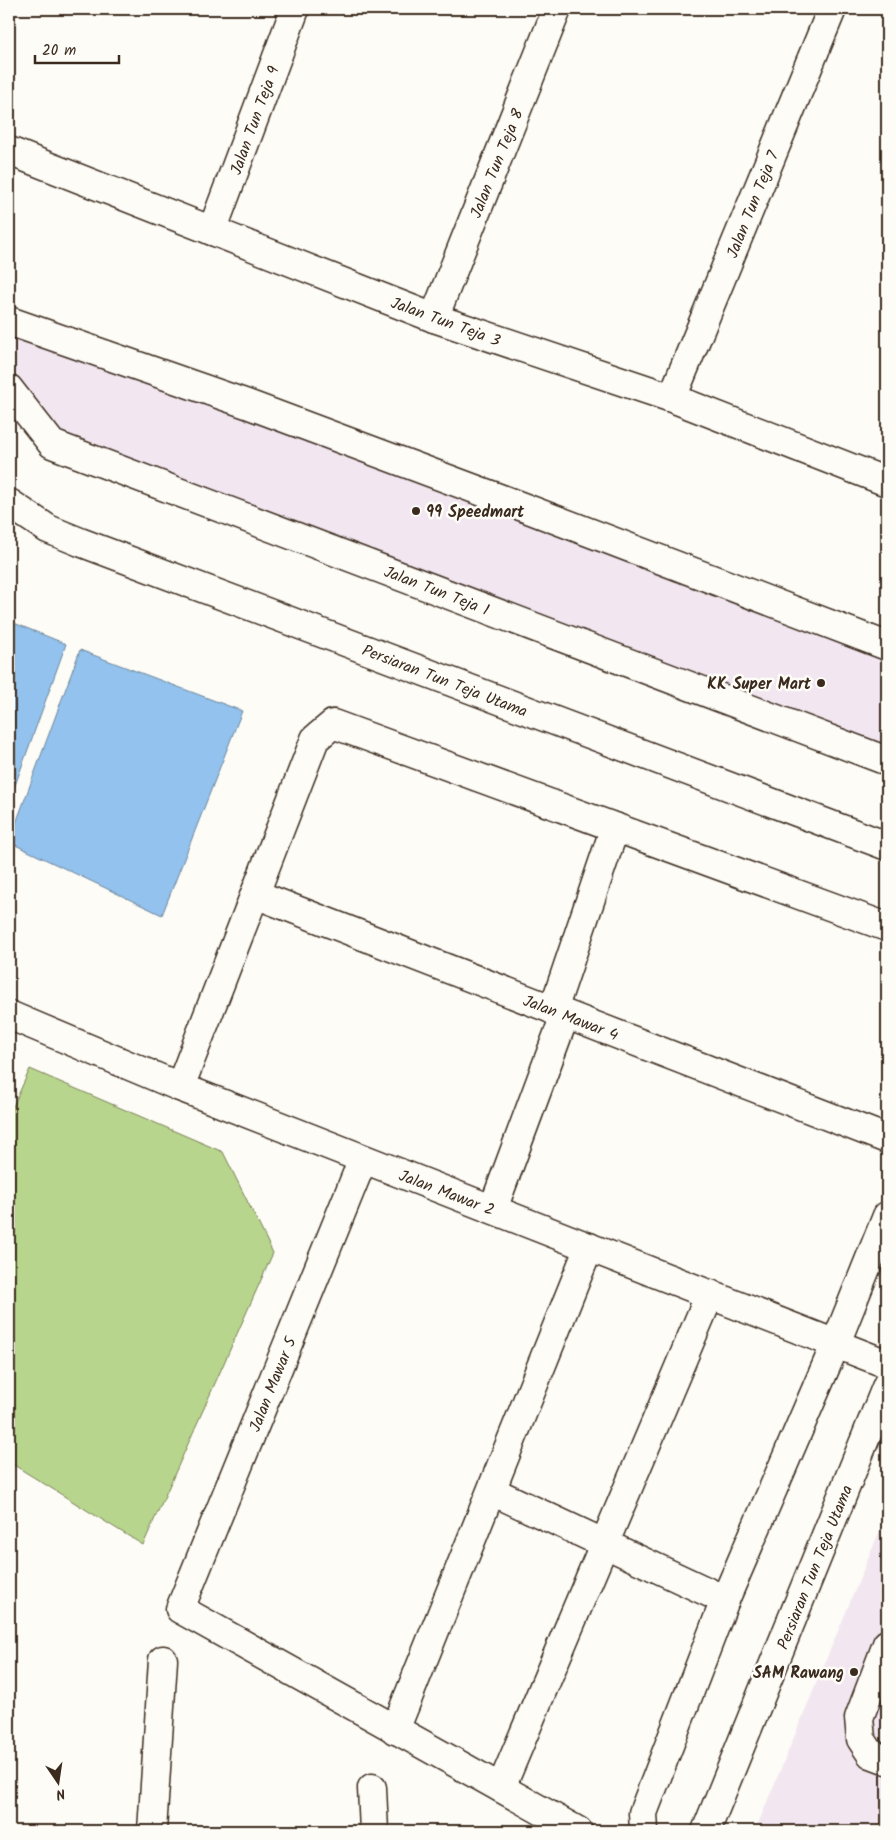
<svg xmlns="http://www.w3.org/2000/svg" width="896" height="1840" font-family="Kalam,sans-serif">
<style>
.built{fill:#f2e7f0}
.green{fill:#b8d58d;stroke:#7a8056}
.water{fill:#92c2ed;stroke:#6f859a}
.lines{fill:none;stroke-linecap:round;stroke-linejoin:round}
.minor-casing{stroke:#3b2a1e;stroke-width:31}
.minor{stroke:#fdfcf7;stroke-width:28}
.poi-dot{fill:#3b2a1e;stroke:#fdfcf7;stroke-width:2}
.labels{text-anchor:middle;stroke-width:5;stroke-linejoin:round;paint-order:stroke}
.street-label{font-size:16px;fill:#3b2a1e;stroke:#fdfcf7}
.poi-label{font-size:16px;font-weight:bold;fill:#3b2a1e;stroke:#fdfcf7;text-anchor:end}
</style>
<rect width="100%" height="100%" fill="#fdfcf7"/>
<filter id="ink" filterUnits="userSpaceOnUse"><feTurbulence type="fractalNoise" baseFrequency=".02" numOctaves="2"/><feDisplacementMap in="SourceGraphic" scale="10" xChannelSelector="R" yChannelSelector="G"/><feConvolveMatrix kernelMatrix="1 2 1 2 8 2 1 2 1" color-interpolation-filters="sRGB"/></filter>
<g filter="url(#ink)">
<g class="built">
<polygon points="9,330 525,519 887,658 887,748 58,433 9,371"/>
<polygon points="887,1513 887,1831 755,1831"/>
</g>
<polygon class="green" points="30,1069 223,1152 273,1253 143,1545 9,1462 9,1115"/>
<g class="water">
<polygon points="9,621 66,644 9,802"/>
<polygon points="80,650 242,711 162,915 9,842"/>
</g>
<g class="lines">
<defs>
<g id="minor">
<polyline points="9,151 434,318 672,398 887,482"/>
<polyline points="212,231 295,9"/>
<polyline points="434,318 557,9"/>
<polyline points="9,321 247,404 515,504 887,646"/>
<polyline points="9,389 52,444 887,761"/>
<polyline points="672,398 832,9"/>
<polyline points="9,503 48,529 80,542 887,846"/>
<polyline points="255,894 887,1139"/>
<polyline points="553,1010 615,827"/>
<polyline points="9,1015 180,1087 887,1364"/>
<polyline points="180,1087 315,739 333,724 887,927"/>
<polyline points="363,1159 180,1609 578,1831"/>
<polyline points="493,1209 565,1015"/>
<polyline points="492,1491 725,1600"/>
<polyline points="887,1644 859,1718 861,1739 871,1754 887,1760"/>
<polyline points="395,1730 589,1247"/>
<polyline points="372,1788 374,1831"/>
<polyline points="501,1788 710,1294"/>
<polyline points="152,1831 163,1660"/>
<polyline points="644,1831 643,1813 725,1600 836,1343 887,1216"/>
<polyline points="706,1831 887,1385"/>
</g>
</defs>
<use href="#minor" class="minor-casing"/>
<use href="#minor" class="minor"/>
</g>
</g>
<g class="poi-dot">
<circle cx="416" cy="511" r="5"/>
<circle cx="821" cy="683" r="5"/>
<circle cx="854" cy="1672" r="5"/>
</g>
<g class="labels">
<g class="street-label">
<text transform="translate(254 120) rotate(-70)" y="6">Jalan Tun Teja 9</text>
<text transform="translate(496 163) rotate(-68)" y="6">Jalan Tun Teja 8</text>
<text transform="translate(752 204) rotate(-68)" y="6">Jalan Tun Teja 7</text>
<text transform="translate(446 321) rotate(20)" y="6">Jalan Tun Teja 3</text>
<text transform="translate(437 590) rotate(21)" y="6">Jalan Tun Teja 1</text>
<text transform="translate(445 680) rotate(21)" y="6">Persiaran Tun Teja Utama</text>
<text transform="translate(571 1017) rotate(21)" y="6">Jalan Mawar 4</text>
<text transform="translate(447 1192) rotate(21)" y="6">Jalan Mawar 2</text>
<text transform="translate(272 1384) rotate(-68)" y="6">Jalan Mawar 5</text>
<text transform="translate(814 1567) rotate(-68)" y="6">Persiaran Tun Teja Utama</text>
</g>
<g class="poi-label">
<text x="426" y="517" text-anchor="start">99 Speedmart</text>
<text x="811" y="689">KK Super Mart</text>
<text x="844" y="1678">SAM Rawang</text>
</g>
</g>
<rect width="896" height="1840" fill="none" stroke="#fdfcf7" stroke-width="30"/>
<rect x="15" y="15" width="866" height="1810" fill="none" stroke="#3b2a1e" stroke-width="2" filter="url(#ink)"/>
<g transform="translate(58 1782) rotate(167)" stroke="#fdfcf7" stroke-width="4" paint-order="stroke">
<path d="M0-4L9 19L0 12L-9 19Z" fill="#3b2a1e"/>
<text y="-8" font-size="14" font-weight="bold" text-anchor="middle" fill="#3b2a1e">N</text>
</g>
<path d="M35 55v8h84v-8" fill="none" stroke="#3b2a1e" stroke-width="2.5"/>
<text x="42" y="55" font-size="15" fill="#3b2a1e" stroke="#fdfcf7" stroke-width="4" paint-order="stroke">20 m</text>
</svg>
